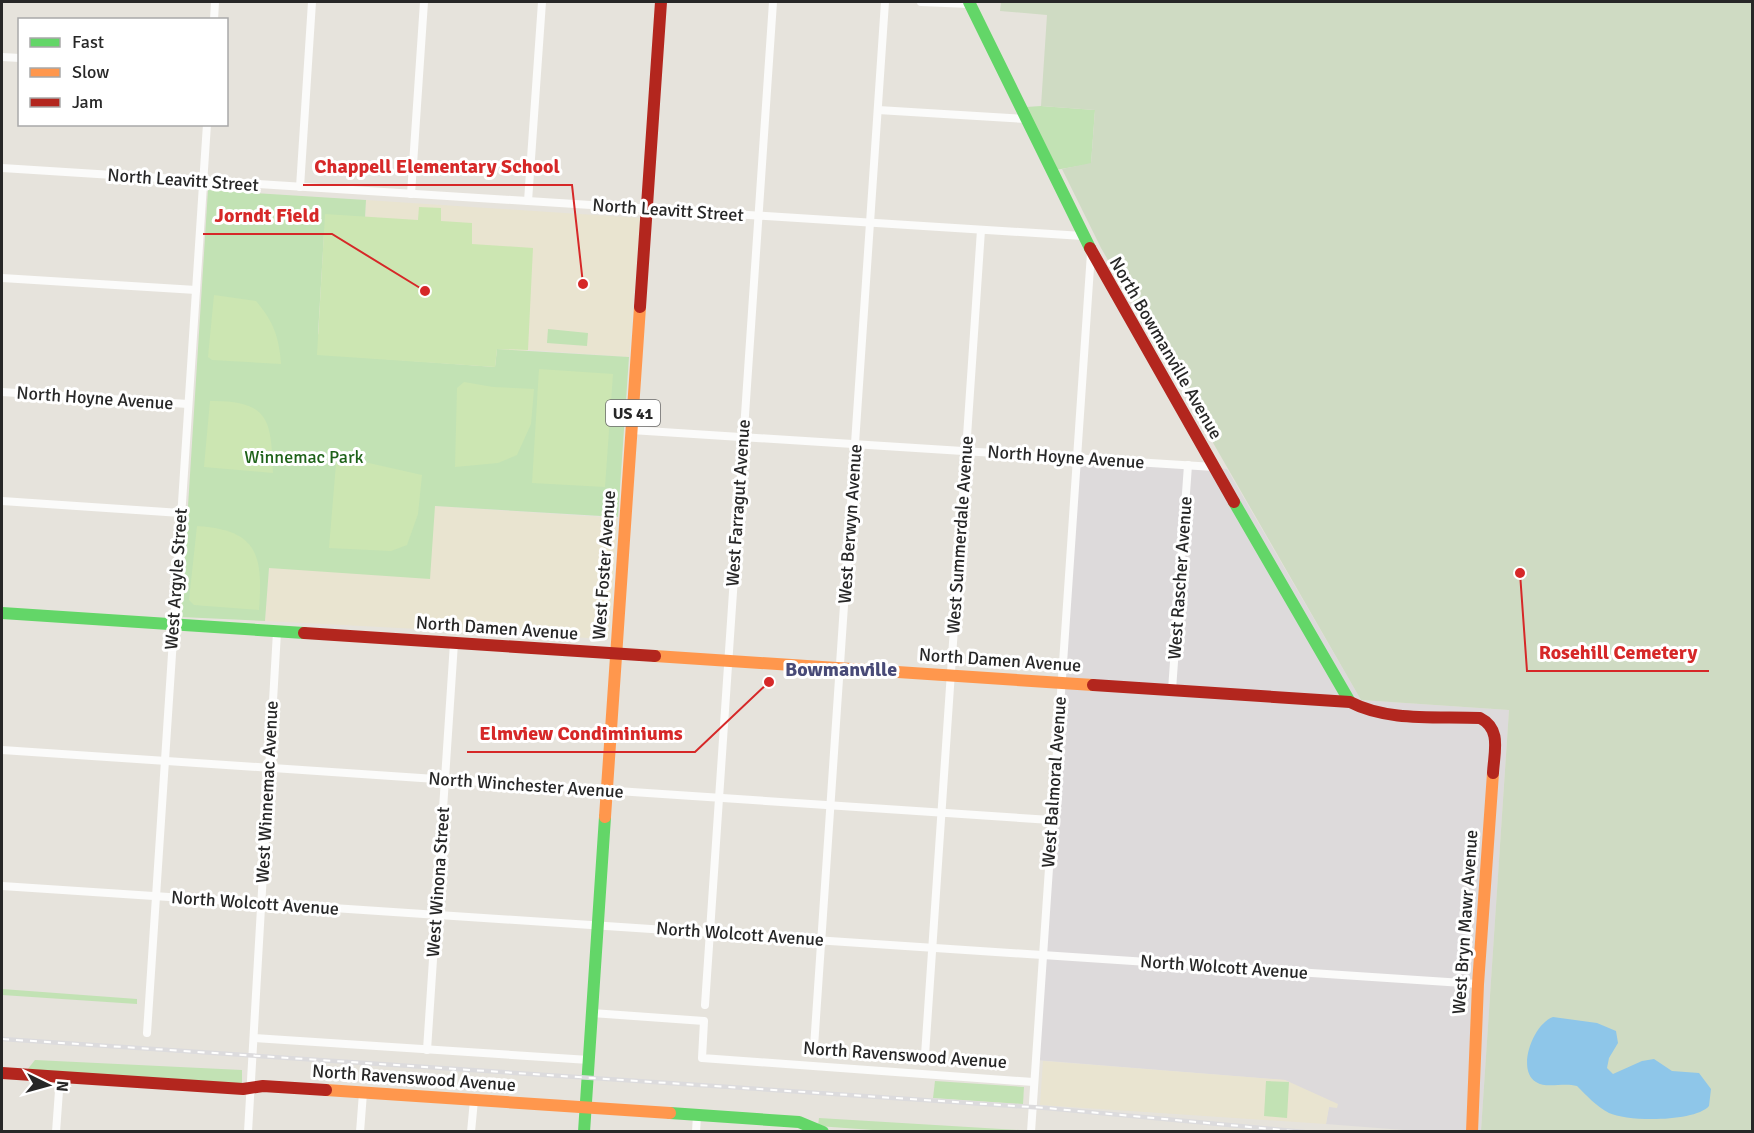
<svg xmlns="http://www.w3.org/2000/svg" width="1754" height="1133" font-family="Signika,sans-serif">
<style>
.industrial{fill:#dddadb}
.education{fill:#e9e4d0}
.green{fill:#c2e2b4}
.cemetery{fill:#cfdbc3}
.pitch{fill:#cce6b2}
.water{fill:#8ec6e9}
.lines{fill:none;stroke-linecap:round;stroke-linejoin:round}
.street{stroke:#fbfbfa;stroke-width:8}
.fast{stroke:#63d668;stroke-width:12}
.slow{stroke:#ff974d;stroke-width:12}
.jam{stroke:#b3261e;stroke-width:12}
.rail-casing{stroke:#dcdbdd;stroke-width:4.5}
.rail{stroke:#fff;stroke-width:2;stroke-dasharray:7;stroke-linecap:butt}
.labels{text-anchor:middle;stroke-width:6;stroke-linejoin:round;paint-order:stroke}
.shield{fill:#fff;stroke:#686868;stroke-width:1.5}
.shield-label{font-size:16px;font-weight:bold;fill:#272727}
.street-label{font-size:18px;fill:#272727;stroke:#fff}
.park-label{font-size:18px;fill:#1e6219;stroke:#fff}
.neighbourhood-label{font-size:20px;font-weight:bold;fill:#484a77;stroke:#fff}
.leader{fill:none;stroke:#d62828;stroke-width:2}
.callout-dot{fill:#d62828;stroke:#fff;stroke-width:2}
.callout-label{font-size:20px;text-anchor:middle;font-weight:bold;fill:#d62828;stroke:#fff;stroke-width:6;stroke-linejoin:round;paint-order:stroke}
</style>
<rect width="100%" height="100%" fill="#e6e3dc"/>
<polygon class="industrial" points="1076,461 1227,469 1361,700 1509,710 1481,1131 1417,1131 1326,1124 1329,1106 1285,1080 1036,1060"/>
<g class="education">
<polygon points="366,200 640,218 629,357 528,350 495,367 358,357"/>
<polygon points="435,506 618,518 609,639 265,621 269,568"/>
<polygon points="1043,1061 1285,1080 1338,1104 1337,1108 1329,1107 1326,1124 1040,1105"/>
</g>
<g class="green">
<polygon points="1041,106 1095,110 1091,164 1055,170 1026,107"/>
<polygon points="208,190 366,200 364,236 324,234 318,334 358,357 495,367 497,349 629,357 618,517 435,506 430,579 269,568 265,621 181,617"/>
<polygon points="548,329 588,333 587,346 547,343"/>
<polygon points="2,989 137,999 137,1004 2,995"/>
<polygon points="35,1060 242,1070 242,1084 27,1070"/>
<polygon points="935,1081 1024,1087 1023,1104 933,1098"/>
<polygon points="1266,1081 1289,1082 1287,1118 1264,1116"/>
<polygon points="819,1118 1020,1130 900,1132 818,1126"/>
</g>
<polygon class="cemetery" points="1001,2 1752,2 1752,1131 1481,1131 1509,710 1361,700 1101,248 1062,169 1091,163 1095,110 1041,106 1047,15 1000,11"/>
<g class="pitch">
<polygon points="419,207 441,208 441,221 472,223 472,244 533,248 528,350 497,349 495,367 317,355 325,214 418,220"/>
<path d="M214,295L256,301C274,322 279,338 281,364L212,360L208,357Z"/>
<polygon points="539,369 613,374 605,487 532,483"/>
<polygon points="464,382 493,387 534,389 531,424 517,455 498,463 455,467 457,388"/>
<path d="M210,401C271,400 271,422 273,473L204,467Z"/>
<polygon points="342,457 422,475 418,514 407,545 391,551 329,548 336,464"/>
<path d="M197,526C258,530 263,555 259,610L194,605L189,600Z"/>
</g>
<path class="water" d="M1553,1017L1597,1023L1616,1031L1618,1043L1609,1058L1607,1068L1613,1074L1642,1061L1654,1059L1672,1071L1699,1073L1711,1089L1709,1106C1695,1122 1628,1122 1609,1113C1596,1106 1587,1096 1577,1086C1563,1082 1547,1089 1536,1082C1516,1070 1533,1024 1553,1017Z"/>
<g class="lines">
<g class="street">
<polyline points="921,2 970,4"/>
<polyline points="214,20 215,2"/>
<polyline points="2,57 20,58"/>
<polyline points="878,110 1026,119"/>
<polyline points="2,168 1083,236"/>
<polyline points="300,187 312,2"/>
<polyline points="411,194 424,2"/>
<polyline points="528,201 542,2"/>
<polyline points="2,278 196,290"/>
<polyline points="2,392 188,404"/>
<polyline points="631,430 1214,467"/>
<polyline points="2,501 181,513"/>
<polyline points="1172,690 1188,465"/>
<polyline points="2,750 1051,820"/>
<polyline points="2,886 1478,984"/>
<polyline points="705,1005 773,2"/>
<polyline points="592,1013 704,1021 702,1058 1033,1082"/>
<polyline points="147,1033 207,124"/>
<polyline points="254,1038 589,1060"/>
<polyline points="814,1047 885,2"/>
<polyline points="427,1050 454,643"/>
<polyline points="925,1055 981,230"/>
<polyline points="56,1132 60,1077"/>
<polyline points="248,1132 277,632"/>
<polyline points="360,1132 363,1093"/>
<polyline points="471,1132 474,1100"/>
<polyline points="696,1132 697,1115"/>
<polyline points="1031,1132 1091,253"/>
</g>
<g class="fast">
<polyline points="969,2 1090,248"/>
<polyline points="1234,502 1350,702"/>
<polyline points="2,613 304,633"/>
<polyline points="670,1113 799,1122 823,1132"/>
<polyline points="584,1132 605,817"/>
</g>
<g class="slow">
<polyline points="655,656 1093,685"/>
<polyline points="605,817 640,307"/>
<polyline points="326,1090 670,1113"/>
<polyline points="1472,1132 1478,984 1493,773"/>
</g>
<g class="jam">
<polyline points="1090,248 1234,502"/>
<polyline points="640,307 661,2"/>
<polyline points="304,633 655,656"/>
<path d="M1093,685L1350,702C1388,722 1438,716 1480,718C1502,729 1494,752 1493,773"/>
<polyline points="2,1073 243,1089 263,1086 326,1090"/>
</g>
<defs>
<polyline id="rail" points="2,1039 1046,1108 1304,1132"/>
</defs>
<use href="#rail" class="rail-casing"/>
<use href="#rail" class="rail"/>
</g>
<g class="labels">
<rect class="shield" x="606" y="400" width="54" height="26" rx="4.5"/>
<g class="shield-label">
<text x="633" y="419">US 41</text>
</g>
<g class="street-label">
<text transform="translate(183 180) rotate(4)" y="6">North Leavitt Street</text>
<text transform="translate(668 210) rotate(4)" y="6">North Leavitt Street</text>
<text transform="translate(1166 348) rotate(60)" y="6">North Bowmanville Avenue</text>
<text transform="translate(95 398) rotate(4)" y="6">North Hoyne Avenue</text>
<text transform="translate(1066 457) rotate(4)" y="6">North Hoyne Avenue</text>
<text transform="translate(738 503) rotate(-86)" y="6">West Farragut Avenue</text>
<text transform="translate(850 524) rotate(-86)" y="6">West Berwyn Avenue</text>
<text transform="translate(960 535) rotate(-86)" y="6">West Summerdale Avenue</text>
<text transform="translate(604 565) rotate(-86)" y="6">West Foster Avenue</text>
<text transform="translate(1180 578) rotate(-86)" y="6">West Rascher Avenue</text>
<text transform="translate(176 579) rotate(-86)" y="6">West Argyle Street</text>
<text transform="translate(497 628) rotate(4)" y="6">North Damen Avenue</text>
<text transform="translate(1000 660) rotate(4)" y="6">North Damen Avenue</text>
<text transform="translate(1054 782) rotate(-86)" y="6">West Balmoral Avenue</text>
<text transform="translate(526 785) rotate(4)" y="6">North Winchester Avenue</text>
<text transform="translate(267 792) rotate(-87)" y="6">West Winnemac Avenue</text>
<text transform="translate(438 882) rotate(-86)" y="6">West Winona Street</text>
<text transform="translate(255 903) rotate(4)" y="6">North Wolcott Avenue</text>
<text transform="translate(1465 922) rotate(-86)" y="6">West Bryn Mawr Avenue</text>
<text transform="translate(740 934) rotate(4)" y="6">North Wolcott Avenue</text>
<text transform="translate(1224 967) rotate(4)" y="6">North Wolcott Avenue</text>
<text transform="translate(905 1055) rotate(4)" y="6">North Ravenswood Avenue</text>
<text transform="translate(414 1078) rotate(4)" y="6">North Ravenswood Avenue</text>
</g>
<g class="park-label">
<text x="304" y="463">Winnemac Park</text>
</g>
<g class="neighbourhood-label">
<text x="841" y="676">Bowmanville</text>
</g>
</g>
<path class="leader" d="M583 284L572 185H303M425 291L332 234H203M1520 573L1527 671H1709M769 682L695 752H467"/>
<g class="callout-dot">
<circle cx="583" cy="284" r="6"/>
<circle cx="425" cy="291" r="6"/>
<circle cx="1520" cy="573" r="6"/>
<circle cx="769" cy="682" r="6"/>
</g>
<g class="callout-label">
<text x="437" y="173">Chappell Elementary School</text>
<text x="267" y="222">Jorndt Field</text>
<text x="1618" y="659">Rosehill Cemetery</text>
<text x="581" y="740">Elmview Condiminiums</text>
</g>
<rect width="1754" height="1133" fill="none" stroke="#272727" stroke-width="6"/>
<rect x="18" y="18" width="210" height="108" fill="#ffffff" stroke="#a9a9a9" stroke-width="1.5"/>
<rect x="30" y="38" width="30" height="9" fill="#63d668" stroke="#a9a9a9" stroke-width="1.5"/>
<text x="72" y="48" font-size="18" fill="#272727">Fast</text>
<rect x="30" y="68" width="30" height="9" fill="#ff974d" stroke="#a9a9a9" stroke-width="1.5"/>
<text x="72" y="78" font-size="18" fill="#272727">Slow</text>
<rect x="30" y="98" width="30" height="9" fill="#b3261e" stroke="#a9a9a9" stroke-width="1.5"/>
<text x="72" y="108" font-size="18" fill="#272727">Jam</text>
<g transform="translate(48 1085) rotate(95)" stroke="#ffffff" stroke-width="4.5" paint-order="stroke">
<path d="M0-4.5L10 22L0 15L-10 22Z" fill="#272727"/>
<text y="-9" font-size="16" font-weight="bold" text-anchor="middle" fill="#272727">N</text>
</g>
</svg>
